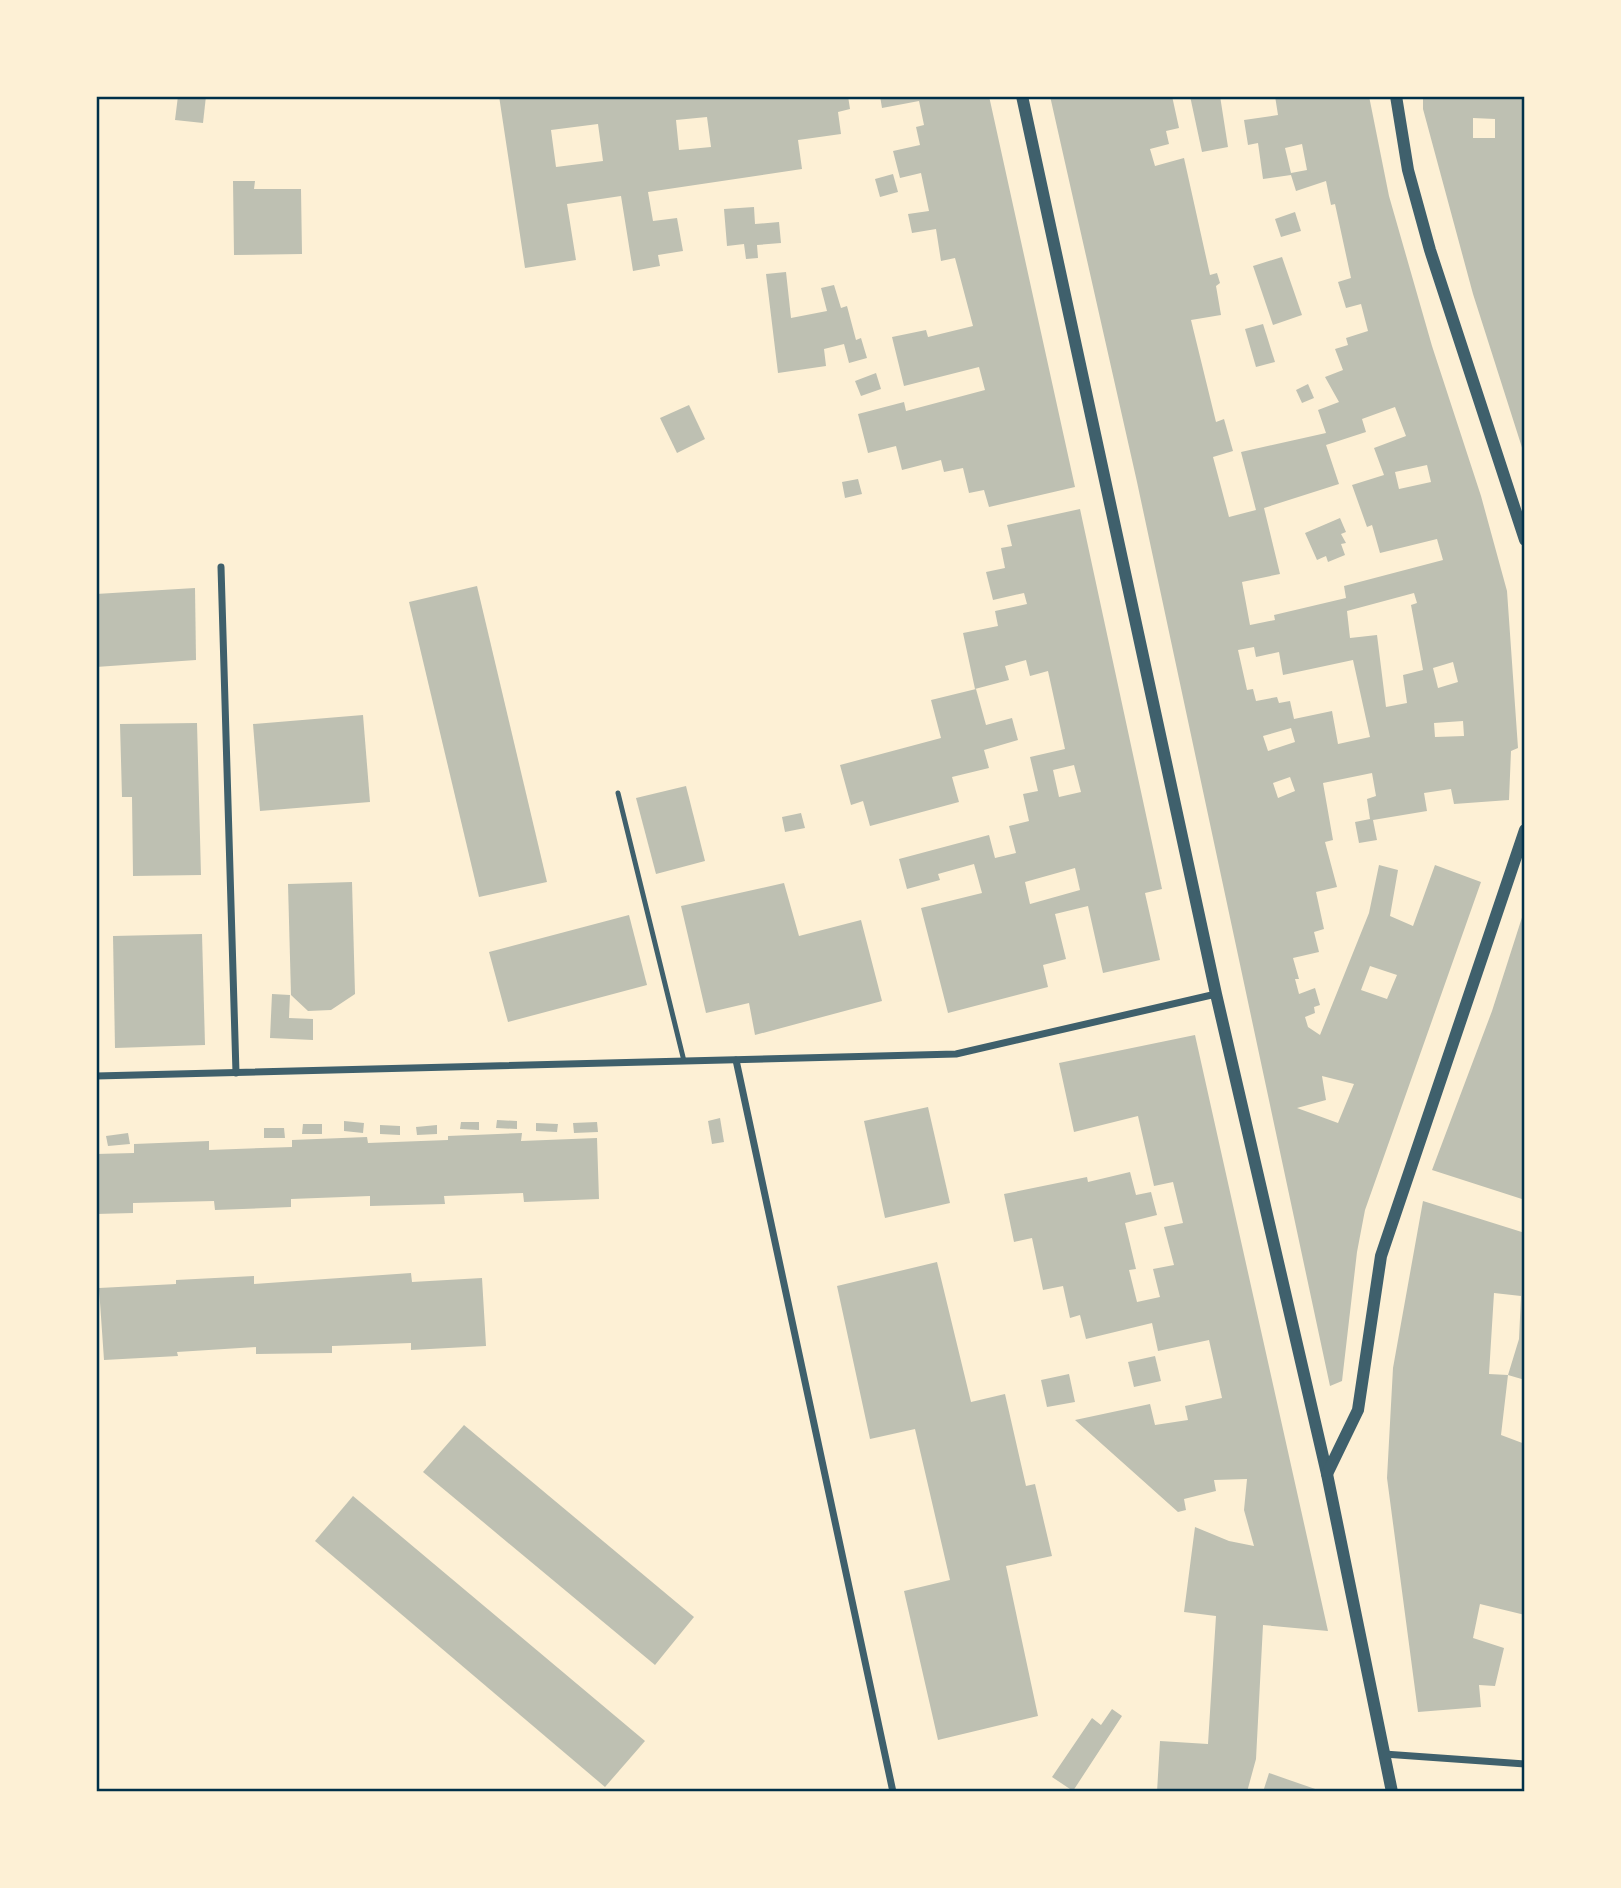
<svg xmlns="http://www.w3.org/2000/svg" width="1621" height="1888" font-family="Mulish,sans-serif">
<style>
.building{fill:#bec0b2;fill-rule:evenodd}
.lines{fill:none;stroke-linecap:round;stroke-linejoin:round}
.service{stroke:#3f606c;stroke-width:5}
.minor{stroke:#3f606c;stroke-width:7}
.tertiary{stroke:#3f606c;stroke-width:12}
.neatline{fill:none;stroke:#003049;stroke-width:2.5}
</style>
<rect width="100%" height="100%" fill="#fdf0d5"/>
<g class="building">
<polygon points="178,96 206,96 203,123 175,120"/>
<path d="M499,96H848L850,109L838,112L841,134L798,140L802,169L648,192L653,221L677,218L683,251L658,255L660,266L633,271L621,196L567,204L576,260L525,268ZM707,117L711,147L679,150L676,120ZM598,124L603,161L556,167L551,130Z"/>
<polygon points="880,96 989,96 1075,487 989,507 984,490 969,493 963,468 944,472 941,460 902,470 896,446 868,453 858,414 904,402 906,411 985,390 979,367 904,386 892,337 926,330 928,337 973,326 955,258 941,261 936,229 912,233 908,214 929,211 921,173 900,178 893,151 920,145 916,127 924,125 919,101 882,108"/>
<path d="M1050,96H1172L1179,128L1166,131L1169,144L1150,149L1155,166L1184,158L1210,275L1217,273L1220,283L1216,286L1221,315L1191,320L1216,422L1224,419L1233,451L1213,457L1229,517L1256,510L1241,452L1326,433L1318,410L1339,402L1325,377L1343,370L1335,349L1348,345L1346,338L1368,331L1361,304L1346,308L1338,282L1351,278L1335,204L1331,205L1326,181L1296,191L1291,175L1263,179L1258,143L1248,145L1244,120L1278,115L1275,96H1369L1389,196L1432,346L1481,496L1507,591L1518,748L1511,751L1509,800L1454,804L1451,789L1424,793L1427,811L1373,820L1377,840L1359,843L1355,822L1370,819L1367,799L1376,796L1372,773L1323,783L1333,840L1325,842L1337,887L1316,892L1324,929L1314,932L1319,952L1293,958L1299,979H1295L1299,994L1315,988L1320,1005L1314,1007L1315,1013L1305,1017L1308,1027L1320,1035L1369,913L1379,865L1398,870L1390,916L1413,926L1435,865L1481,882L1365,1210L1357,1252L1342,1381L1330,1386L1137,482ZM1302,144L1307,170L1291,173L1285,148ZM1395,407L1406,436L1374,448L1384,475L1352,485L1367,527L1372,525L1380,553L1437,539L1443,560L1344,586L1346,598L1274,615L1275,620L1250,625L1242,582L1280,574L1264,508L1339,484L1326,445L1366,432L1362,419ZM1427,465L1431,482L1399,489L1395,472ZM1414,593L1417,603L1411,605L1423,670L1403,675L1407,703L1386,707L1377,635L1350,638L1347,611ZM1254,647L1256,657L1279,652L1283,675L1353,660L1370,737L1338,744L1332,711L1294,719L1290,701L1279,703L1277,697L1256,701L1253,689L1247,690L1238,650ZM1453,662L1458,682L1438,688L1433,668ZM1463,721L1464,736L1435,737L1434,723ZM1291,728L1295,742L1268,751L1263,736ZM1290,777L1295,791L1278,798L1273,783ZM1370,966L1397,975L1387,999L1361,990ZM1322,1076L1354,1084L1338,1123L1297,1108L1326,1100Z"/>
<polygon points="1190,96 1220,96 1228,147 1202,152"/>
<path d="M1423,96H1525V457L1473,294L1423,109ZM1473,118L1495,119V138H1473Z"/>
<polygon points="893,174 898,192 880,197 875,179"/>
<polygon points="233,181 255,181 254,189 301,189 302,254 234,255"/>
<polygon points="754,207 755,224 779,222 781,243 757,245 758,258 746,259 744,244 727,246 724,209"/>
<polygon points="1295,212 1301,231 1281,237 1275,219"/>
<polygon points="1282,257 1302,315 1273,325 1253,266"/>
<polygon points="786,272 791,318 827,311 821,288 834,285 841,308 847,306 856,340 861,338 867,358 849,363 844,344 824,349 826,366 778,373 766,274"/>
<polygon points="1263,324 1275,362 1256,367 1245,329"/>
<polygon points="876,373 881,389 861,396 855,381"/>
<polygon points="1308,384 1314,398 1302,403 1296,390"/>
<polygon points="689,405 705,439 677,453 660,418"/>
<polygon points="858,479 862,494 845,498 842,482"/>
<path d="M1080,509L1162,889L1145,893L1160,960L1103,973L1088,906L1055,914L1066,959L1043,965L1048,987L948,1013L921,908L982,893L974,864L938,874L940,880L907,889L899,859L989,835L995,858L1016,853L1009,826L1029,821L1023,794L1038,791L1030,757L1065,749L1048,671L1030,676L1026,660L1005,666L1009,680L975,689L963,633L998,626L995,611L1027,604L1024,593L993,600L986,572L1005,568L1001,548L1012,546L1007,525ZM1074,765L1081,792L1059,797L1053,770ZM1075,868L1080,890L1030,904L1025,882Z"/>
<polygon points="1340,518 1346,532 1341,534 1346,543 1341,544 1345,555 1328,562 1326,556 1317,560 1305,533"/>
<polygon points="477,586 547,882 479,897 409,602"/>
<polygon points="195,588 196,660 96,667 96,594"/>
<polygon points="976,689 986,725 1012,718 1018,740 984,750 989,768 952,777 959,802 870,826 863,801 851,805 840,765 941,738 931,700"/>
<polygon points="363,715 370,802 260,811 253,724"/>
<polygon points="197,723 201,875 133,876 132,797 122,797 120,724"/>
<polygon points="686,786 705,861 656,874 636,798"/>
<polygon points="801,813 805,828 785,832 782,817"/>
<polygon points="352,882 355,994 331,1010 308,1011 291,995 288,884"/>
<polygon points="784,883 799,936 861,920 882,1001 755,1035 749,1003 706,1013 681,906"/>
<polygon points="1525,908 1525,1200 1432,1170 1492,1011"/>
<polygon points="629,915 647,985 508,1022 489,952"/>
<polygon points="202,934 205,1045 115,1048 113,936"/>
<polygon points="272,994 290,995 289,1018 313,1019 313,1040 270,1038"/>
<polygon points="1195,1035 1328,1631 1263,1625 1256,1759 1247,1792 1157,1792 1160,1741 1208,1744 1216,1616 1184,1612 1195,1527 1229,1541 1254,1546 1244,1510 1247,1479 1214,1480 1216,1491 1184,1499 1186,1510 1178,1512 1075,1420 1150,1404 1155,1425 1188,1420 1185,1406 1222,1398 1209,1340 1158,1351 1152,1323 1086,1339 1080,1315 1070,1318 1063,1286 1043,1290 1032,1238 1014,1242 1004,1194 1087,1177 1088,1182 1130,1172 1136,1195 1151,1192 1157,1215 1125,1223 1136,1269 1129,1270 1137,1302 1160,1297 1153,1269 1174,1265 1164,1227 1183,1223 1173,1182 1154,1186 1138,1116 1074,1132 1059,1063"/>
<polygon points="928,1107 950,1203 885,1218 864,1121"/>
<polygon points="720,1118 724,1142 712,1144 708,1121"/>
<polygon points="497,1120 517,1121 517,1129 496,1128"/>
<polygon points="344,1121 364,1123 363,1133 344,1131"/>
<polygon points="461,1122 479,1122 479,1130 460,1129"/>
<polygon points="597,1122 598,1132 574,1133 573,1123"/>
<polygon points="536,1123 558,1124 557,1132 536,1131"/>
<polygon points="303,1124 322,1124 322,1134 302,1134"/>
<polygon points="380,1125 400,1126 400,1135 380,1134"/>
<polygon points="437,1125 437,1134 417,1135 416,1127"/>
<polygon points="264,1128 284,1128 285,1138 264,1138"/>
<polygon points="128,1133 130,1144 108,1146 106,1136"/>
<polygon points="522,1133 521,1141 597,1138 599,1199 524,1202 523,1193 444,1196 445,1204 370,1206 370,1196 291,1199 291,1207 215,1210 214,1201 133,1203 133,1213 96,1214 96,1154 134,1153 134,1144 209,1141 209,1150 292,1147 292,1140 367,1137 368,1143 448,1140 448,1136"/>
<polygon points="1423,1201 1525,1233 1525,1380 1508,1375 1519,1339 1521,1296 1494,1293 1489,1374 1508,1375 1501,1435 1525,1444 1525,1615 1480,1604 1473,1638 1504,1648 1495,1686 1479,1685 1481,1707 1418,1712 1387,1478 1393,1368"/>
<polygon points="937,1262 971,1402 1005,1394 1026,1486 1035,1484 1052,1556 1006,1566 1038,1716 938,1740 904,1591 950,1580 915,1429 870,1439 837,1286"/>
<polygon points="411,1273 412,1282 482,1278 486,1346 411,1350 411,1343 332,1346 332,1353 256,1354 256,1347 177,1352 178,1356 104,1360 99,1288 176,1284 176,1280 254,1276 254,1284"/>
<polygon points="1155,1356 1161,1381 1134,1387 1128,1362"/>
<polygon points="1069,1374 1075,1402 1047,1407 1041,1380"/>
<polygon points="464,1425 694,1617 655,1665 423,1472"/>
<polygon points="353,1496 645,1741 605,1787 315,1541"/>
<polygon points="1112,1709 1122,1716 1073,1791 1052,1777 1092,1718 1101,1725"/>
<polygon points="1269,1773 1321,1791 1321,1792 1263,1792"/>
</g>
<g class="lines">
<polyline class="service" points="618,793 684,1061"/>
<g class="minor">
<polyline points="221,567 236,1073"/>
<polyline points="736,1060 893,1792"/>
<polyline points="96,1076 956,1054 1216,994"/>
<polyline points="1384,1754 1525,1764"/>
</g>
<g class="tertiary">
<polyline points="1022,96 1216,994 1327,1474 1392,1792"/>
<polyline points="1396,96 1408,170 1430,250 1525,540"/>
<polyline points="1327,1474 1358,1410 1381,1256 1525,830"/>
</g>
</g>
<rect width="1621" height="1888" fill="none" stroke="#fdf0d5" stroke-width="196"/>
<rect x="98" y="98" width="1425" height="1692" class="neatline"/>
</svg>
